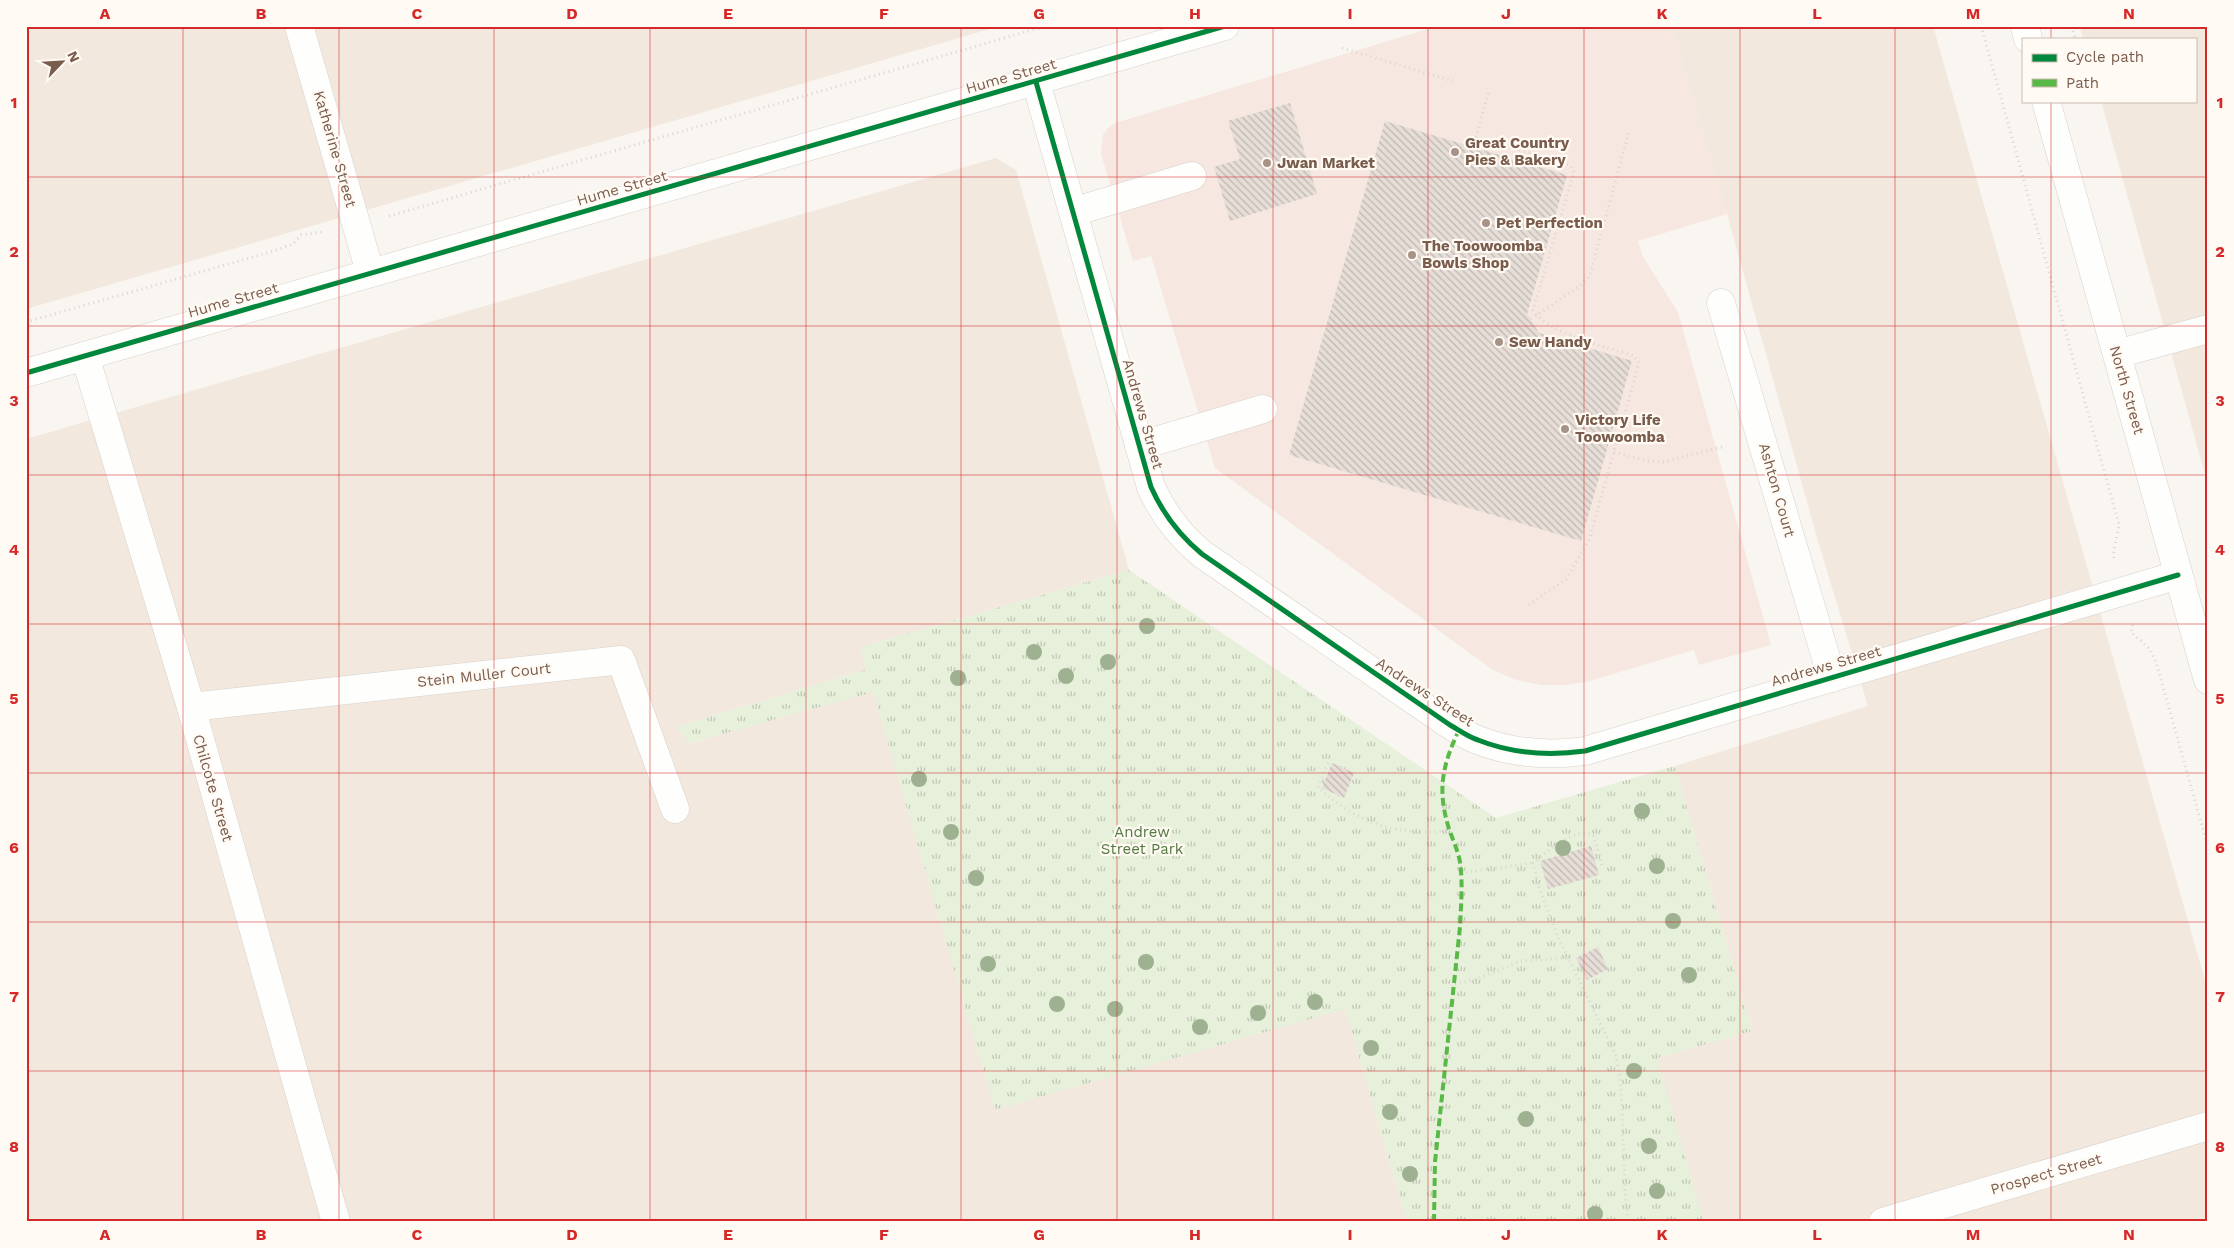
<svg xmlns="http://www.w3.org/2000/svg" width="2234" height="1248" font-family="'Work Sans',sans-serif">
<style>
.residential{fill:#f2e8de}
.commercial{fill:#f6e8e1}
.park{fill:url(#park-tufts)}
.building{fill:url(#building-back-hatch)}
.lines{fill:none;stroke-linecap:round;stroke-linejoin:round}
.minor-casing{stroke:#d7d1cb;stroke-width:29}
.path{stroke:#dcd5d0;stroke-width:3;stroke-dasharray:1 4;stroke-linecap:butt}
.minor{stroke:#fefefd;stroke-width:28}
.quiet{stroke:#58b947;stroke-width:4;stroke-dasharray:8 4;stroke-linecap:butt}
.cycleway-casing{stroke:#fffaf3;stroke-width:8}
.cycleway{stroke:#00873e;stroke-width:5}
.tree{fill:#9eb190}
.grid{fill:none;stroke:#d62828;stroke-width:1;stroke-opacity:0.55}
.poi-dot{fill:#a69286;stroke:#fffaf3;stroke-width:2}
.labels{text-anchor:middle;stroke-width:4.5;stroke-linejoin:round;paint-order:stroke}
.street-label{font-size:15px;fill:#7a5c4d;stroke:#fffaf3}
.poi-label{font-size:15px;font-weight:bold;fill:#7a5c4d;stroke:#fffaf3;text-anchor:start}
.park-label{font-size:15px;fill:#537a41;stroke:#fffaf3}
.neatline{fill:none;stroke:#d62828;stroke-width:2}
.grid-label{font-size:16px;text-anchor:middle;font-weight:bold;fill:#d62828}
</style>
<defs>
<pattern id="park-tufts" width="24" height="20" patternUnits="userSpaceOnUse" patternTransform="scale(1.25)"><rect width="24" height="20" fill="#e7f0db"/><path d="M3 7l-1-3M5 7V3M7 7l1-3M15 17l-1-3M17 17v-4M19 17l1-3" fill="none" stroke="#c0c6b4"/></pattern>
<pattern id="building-back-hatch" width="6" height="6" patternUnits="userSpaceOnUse" patternTransform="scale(1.25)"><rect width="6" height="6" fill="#e6ded7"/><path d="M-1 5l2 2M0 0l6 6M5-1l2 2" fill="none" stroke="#bfb7b1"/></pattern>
</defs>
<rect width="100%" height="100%" fill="#f9f5f0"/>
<g class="residential">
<polygon points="26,26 1000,26 26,309"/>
<polygon points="1671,26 1933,26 2208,991 2208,1222 1703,1222 1656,1058 1752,1031 1675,766 1868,706 1817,538 1727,214"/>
<polygon points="2080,26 2208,26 2208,485 2101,101 2195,101 2195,39 2083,39"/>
<polygon points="996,158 1016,170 1129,570 861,647 867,669 676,727 691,743 873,691 995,1109 1345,1008 1407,1222 26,1222 26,439"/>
</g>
<polygon class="commercial" points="1438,26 1671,26 1727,214 1638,241 1643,257 1678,312 1771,645 1699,665 1694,650 1586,682 1564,685 1541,685 1516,680 1493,670 1215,468 1151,256 1133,261 1101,154 1103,135 1108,128 1115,123"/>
<polygon class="park" points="1129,570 1496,818 1675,766 1752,1031 1657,1058 1704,1222 1407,1222 1345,1009 995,1110 873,692 690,743 676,727 867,669 861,647"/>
<g class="building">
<polygon points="1290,103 1317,194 1230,221 1214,167 1240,159 1228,121"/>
<polygon points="1385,121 1567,175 1527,314 1539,333 1632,361 1581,541 1289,455"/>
<polygon points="1332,763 1354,773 1344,798 1322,788"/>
<polygon points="1591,846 1599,875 1548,889 1540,861"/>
<polygon points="1598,947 1608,969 1587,980 1576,958"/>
</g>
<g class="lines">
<defs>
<g id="minor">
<polyline points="299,26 370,272"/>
<polyline points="2025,26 2028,39"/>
<path d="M1036,82L1151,487C1163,514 1179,535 1202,554L1450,725C1459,730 1468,737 1478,740C1513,754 1548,756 1585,751L2178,575"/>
<polyline points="2046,101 2208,680"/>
<polyline points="1073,212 1192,176"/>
<polyline points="1721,303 1832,678"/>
<polyline points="2117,354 2208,329"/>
<polyline points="85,356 191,707 336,1222"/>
<polyline points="26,373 1225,26"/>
<polyline points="1139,446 1263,409"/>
<polyline points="191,707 621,660 675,809"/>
<polyline points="1883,1222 2208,1126"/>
</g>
</defs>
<use href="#minor" class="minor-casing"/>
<g class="path">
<path d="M1981,26L2119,525C2118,535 2112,551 2114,558"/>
<polyline points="2072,26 2075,39"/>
<polyline points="1342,48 1453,81"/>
<path d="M1476,137L1570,165L1574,172L1533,310C1547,333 1607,347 1634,356L1639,363L1589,540L1566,579L1529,605"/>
<polyline points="1473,147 1489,91"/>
<polyline points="389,216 1046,26"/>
<polyline points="1531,319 1580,286 1590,275 1629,131"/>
<polyline points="26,322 274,251 293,244 301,235 322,232"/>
<polyline points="1614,452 1648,461 1664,462 1726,446"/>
<polyline points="2133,625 2131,632 2150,649 2156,662 2208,847"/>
<path d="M1328,763L1318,787C1359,824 1395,836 1450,831"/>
<path d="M1602,865L1593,835C1574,826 1547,852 1533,863L1539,887L1557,935L1616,1056L1621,1087L1625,1190L1628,1222"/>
<polyline points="1461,873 1533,863"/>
<polyline points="1455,984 1477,979 1520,961 1569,958"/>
</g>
<use href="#minor" class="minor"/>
<path class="quiet" d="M1434,1222L1435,1162L1460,927C1461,905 1463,883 1460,862C1458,851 1453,840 1449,829C1437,790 1442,766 1459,730"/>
<defs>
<g id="cycleway">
<path d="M1036,82L1151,487C1163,514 1179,535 1202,554L1450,725C1459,730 1468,737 1478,740C1513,754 1548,756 1585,751L2178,575"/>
<polyline points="26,373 1225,26"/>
</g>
</defs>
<use href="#cycleway" class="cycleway-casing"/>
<use href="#cycleway" class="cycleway"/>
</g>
<g class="tree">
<circle cx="1147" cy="626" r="8"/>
<circle cx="1034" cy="652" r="8"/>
<circle cx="1108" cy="662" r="8"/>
<circle cx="1066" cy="676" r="8"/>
<circle cx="958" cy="678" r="8"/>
<circle cx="919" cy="779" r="8"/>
<circle cx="1642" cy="811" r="8"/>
<circle cx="951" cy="832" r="8"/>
<circle cx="1563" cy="848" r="8"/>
<circle cx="1657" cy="866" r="8"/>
<circle cx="976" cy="878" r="8"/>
<circle cx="1673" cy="921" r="8"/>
<circle cx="1146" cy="962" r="8"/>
<circle cx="988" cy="964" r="8"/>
<circle cx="1689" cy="975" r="8"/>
<circle cx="1315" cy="1002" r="8"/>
<circle cx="1057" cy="1004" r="8"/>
<circle cx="1115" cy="1009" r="8"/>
<circle cx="1258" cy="1013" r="8"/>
<circle cx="1200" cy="1027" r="8"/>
<circle cx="1371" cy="1048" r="8"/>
<circle cx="1634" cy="1071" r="8"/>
<circle cx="1390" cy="1112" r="8"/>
<circle cx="1526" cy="1119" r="8"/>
<circle cx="1649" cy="1146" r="8"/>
<circle cx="1410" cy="1174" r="8"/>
<circle cx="1657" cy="1191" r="8"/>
<circle cx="1595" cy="1214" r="8"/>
</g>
<path class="grid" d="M183,26V1222M339,26V1222M494,26V1222M650,26V1222M806,26V1222M961,26V1222M1117,26V1222M1273,26V1222M1428,26V1222M1584,26V1222M1740,26V1222M1895,26V1222M2051,26V39M2051,101V1222M26,177H2208M26,326H2208M26,475H2208M26,624H2208M26,773H2208M26,922H2208M26,1071H2208"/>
<g class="poi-dot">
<circle cx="1455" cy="152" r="5"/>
<circle cx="1267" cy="163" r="5"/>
<circle cx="1486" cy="223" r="5"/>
<circle cx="1412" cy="255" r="5"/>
<circle cx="1499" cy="342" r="5"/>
<circle cx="1565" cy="429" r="5"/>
</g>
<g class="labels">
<g class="street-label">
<text transform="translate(1011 76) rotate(-16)" y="5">Hume Street</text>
<text transform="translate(335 149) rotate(74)" y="5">Katherine Street</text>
<text transform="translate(622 188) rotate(-16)" y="5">Hume Street</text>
<text transform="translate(233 300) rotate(-16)" y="5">Hume Street</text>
<text transform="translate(2127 390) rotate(74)" y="5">North Street</text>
<text transform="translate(1143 414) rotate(74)" y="5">Andrews Street</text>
<text transform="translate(1777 490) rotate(74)" y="5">Ashton Court</text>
<text transform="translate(1826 666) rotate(-16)" y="5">Andrews Street</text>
<text transform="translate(484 675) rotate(-6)" y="5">Stein Muller Court</text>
<text transform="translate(1425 692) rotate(33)" y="5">Andrews Street</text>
<text transform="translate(213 788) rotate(74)" y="5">Chilcote Street</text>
<text transform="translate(2046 1174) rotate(-16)" y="5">Prospect Street</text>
</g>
<g class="poi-label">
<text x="1465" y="148">Great Country<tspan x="1465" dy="17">Pies &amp; Bakery</tspan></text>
<text x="1277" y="168">Jwan Market</text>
<text x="1496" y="228">Pet Perfection</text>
<text x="1422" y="251">The Toowoomba<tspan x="1422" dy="17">Bowls Shop</tspan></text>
<text x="1509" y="347">Sew Handy</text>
<text x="1575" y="425">Victory Life<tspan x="1575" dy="17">Toowoomba</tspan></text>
</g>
<g class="park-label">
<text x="1142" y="837">Andrew<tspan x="1142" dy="17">Street Park</tspan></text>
</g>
</g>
<rect width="2234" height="1248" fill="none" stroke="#fffaf3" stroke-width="55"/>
<rect x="2022" y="38" width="175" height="65" fill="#fffaf3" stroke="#cabbb1"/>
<rect x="2032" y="54" width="25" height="8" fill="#00873e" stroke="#cabbb1"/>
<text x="2066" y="62" font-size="15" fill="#7a5c4d">Cycle path</text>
<rect x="2032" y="79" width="25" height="8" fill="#58b947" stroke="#cabbb1"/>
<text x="2066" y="88" font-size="15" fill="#7a5c4d">Path</text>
<g transform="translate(62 62) rotate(65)" stroke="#fffaf3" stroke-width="4" paint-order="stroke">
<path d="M0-4L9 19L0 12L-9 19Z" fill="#7a5c4d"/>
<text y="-8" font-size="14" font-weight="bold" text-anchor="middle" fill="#7a5c4d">N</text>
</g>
<rect x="28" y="28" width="2178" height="1192" class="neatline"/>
<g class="grid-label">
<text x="105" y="19">A</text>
<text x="261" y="19">B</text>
<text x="417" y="19">C</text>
<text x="572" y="19">D</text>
<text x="728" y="19">E</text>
<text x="884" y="19">F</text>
<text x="1039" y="19">G</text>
<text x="1195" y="19">H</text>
<text x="1350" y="19">I</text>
<text x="1506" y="19">J</text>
<text x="1662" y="19">K</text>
<text x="1817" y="19">L</text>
<text x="1973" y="19">M</text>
<text x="2129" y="19">N</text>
<text x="14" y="108">1</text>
<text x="2220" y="108">1</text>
<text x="14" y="257">2</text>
<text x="2220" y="257">2</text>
<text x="14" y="406">3</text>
<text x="2220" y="406">3</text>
<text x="14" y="555">4</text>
<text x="2220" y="555">4</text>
<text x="14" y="704">5</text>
<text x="2220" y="704">5</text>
<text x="14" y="853">6</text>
<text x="2220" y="853">6</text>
<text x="14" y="1002">7</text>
<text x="2220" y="1002">7</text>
<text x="14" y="1152">8</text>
<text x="2220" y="1152">8</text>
<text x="105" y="1240">A</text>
<text x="261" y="1240">B</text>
<text x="417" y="1240">C</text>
<text x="572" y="1240">D</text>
<text x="728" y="1240">E</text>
<text x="884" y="1240">F</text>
<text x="1039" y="1240">G</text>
<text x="1195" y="1240">H</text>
<text x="1350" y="1240">I</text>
<text x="1506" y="1240">J</text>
<text x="1662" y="1240">K</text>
<text x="1817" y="1240">L</text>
<text x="1973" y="1240">M</text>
<text x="2129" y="1240">N</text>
</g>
</svg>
